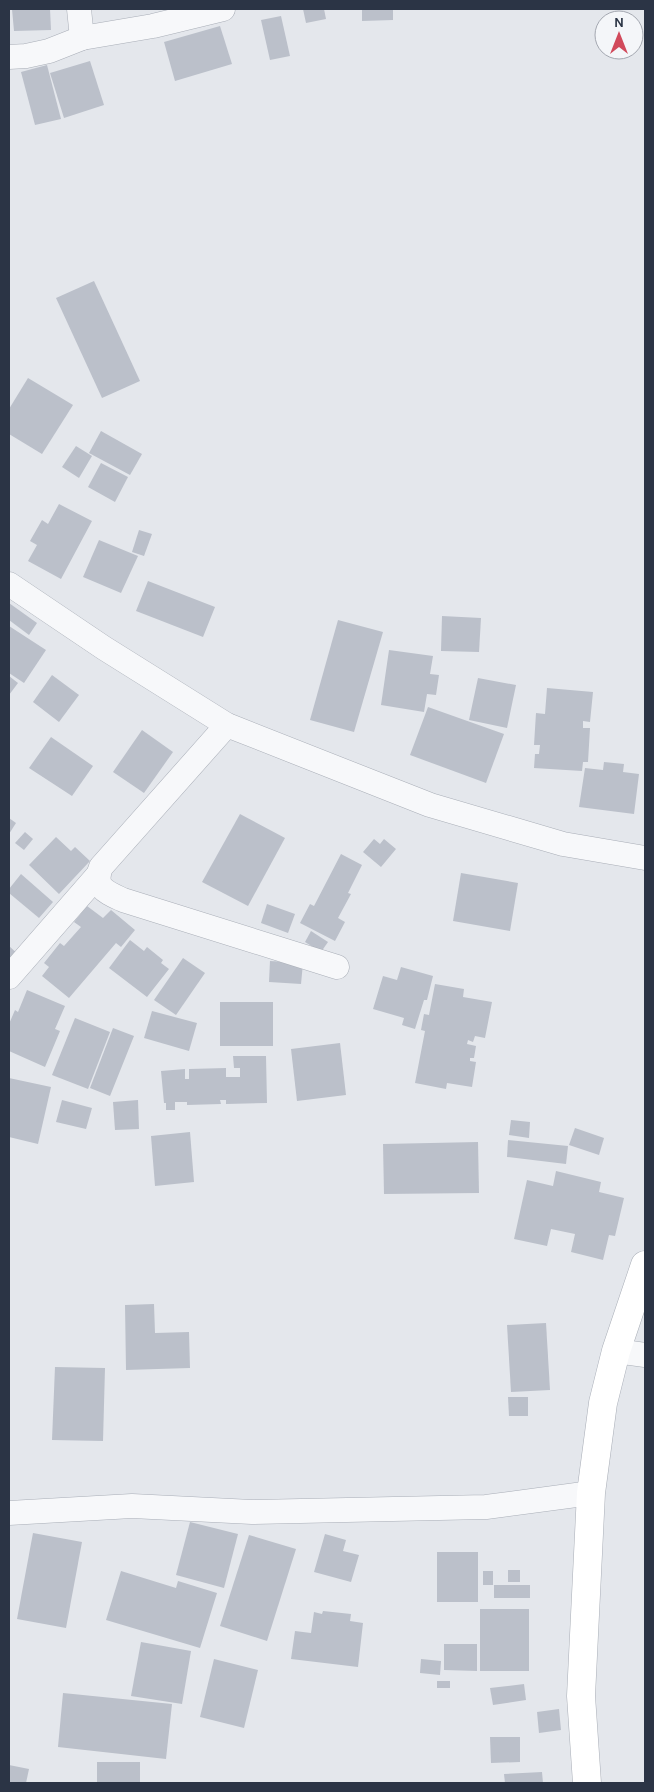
<svg xmlns="http://www.w3.org/2000/svg" width="654" height="1792" font-family="Karla,sans-serif">
<style>
.building{fill:#bbc0ca}
.lines{fill:none;stroke-linecap:round;stroke-linejoin:round}
.street-casing{stroke:#a9aeb7;stroke-width:25}
.secondary-casing{stroke:#a9aeb7;stroke-width:29}
.street{stroke:#f7f8fa;stroke-width:24}
.secondary{stroke:#fff;stroke-width:28}
</style>
<rect width="100%" height="100%" fill="#e4e7ec"/>
<g class="building">
<polygon points="12,9 50,9 51,30 14,31"/>
<polygon points="303,9 324,9 326,19 306,23"/>
<polygon points="362,9 393,9 393,20 362,21"/>
<polygon points="281,16 290,56 270,60 261,20"/>
<polygon points="220,26 232,64 175,81 164,42"/>
<polygon points="90,61 104,105 64,118 50,73"/>
<polygon points="47,65 61,119 35,125 21,72"/>
<polygon points="94,281 140,381 102,398 56,298"/>
<polygon points="28,378 73,405 42,454 9,434 9,409"/>
<polygon points="101,431 142,454 130,475 89,453"/>
<polygon points="76,446 92,456 79,478 62,467"/>
<polygon points="101,463 128,477 115,502 88,487"/>
<polygon points="59,504 92,521 61,579 28,561 37,545 30,541 42,520 48,524"/>
<polygon points="139,530 152,534 144,556 132,552"/>
<polygon points="99,540 138,556 121,593 83,577"/>
<polygon points="148,581 215,607 203,637 136,611"/>
<polygon points="9,603 37,623 29,635 9,620"/>
<polygon points="442,616 481,618 479,652 441,651"/>
<polygon points="338,620 383,632 354,732 310,720"/>
<polygon points="9,626 46,650 24,683 9,673"/>
<polygon points="389,650 433,656 430,674 439,675 436,695 427,694 424,712 381,705"/>
<polygon points="52,675 79,695 59,722 33,702"/>
<polygon points="9,676 18,683 9,695"/>
<polygon points="478,678 516,685 507,728 469,720"/>
<polygon points="547,688 593,692 590,722 583,721 583,728 590,728 588,762 583,762 582,771 534,768 535,754 539,754 540,745 534,745 536,713 545,714"/>
<polygon points="428,707 504,734 486,783 410,755"/>
<polygon points="142,730 173,752 144,793 113,772"/>
<polygon points="51,737 93,766 72,796 29,768"/>
<polygon points="604,762 624,764 623,772 639,774 634,814 579,807 585,768 603,770"/>
<polygon points="240,814 285,838 248,906 202,882"/>
<polygon points="9,818 16,823 9,834"/>
<polygon points="25,832 33,839 24,850 15,843"/>
<polygon points="56,837 71,851 75,847 90,861 59,894 29,865"/>
<polygon points="374,839 380,844 384,839 396,849 381,867 363,852"/>
<polygon points="341,854 362,865 348,893 351,894 338,918 345,922 335,941 300,923 310,904 314,906"/>
<polygon points="461,873 518,883 510,931 453,921"/>
<polygon points="21,874 53,902 39,918 9,893 9,889"/>
<polygon points="267,904 295,914 288,933 261,923"/>
<polygon points="87,906 103,918 111,910 135,930 121,947 116,943 69,998 42,976 49,967 44,963 60,943 64,946 81,927 74,922"/>
<polygon points="311,931 328,942 321,952 305,942"/>
<polygon points="130,940 144,951 147,947 163,960 161,963 169,969 147,997 109,968"/>
<polygon points="9,946 19,955 9,966"/>
<polygon points="183,958 205,973 176,1015 154,1000"/>
<polygon points="270,961 303,963 301,984 269,982"/>
<polygon points="401,967 433,976 427,1000 424,1000 415,1029 402,1025 404,1018 373,1009 383,976 397,980"/>
<polygon points="435,984 464,989 463,997 492,1002 485,1038 475,1036 473,1042 468,1040 467,1044 476,1046 474,1058 470,1058 470,1061 476,1062 472,1087 447,1083 446,1089 415,1083 425,1031 421,1030 424,1014 429,1015"/>
<polygon points="27,990 65,1006 55,1029 60,1031 45,1067 9,1051 9,1024 15,1010 18,1012"/>
<rect x="220" y="1002" width="53" height="44"/>
<polygon points="152,1011 197,1023 189,1051 144,1038"/>
<polygon points="75,1018 110,1032 88,1089 52,1075"/>
<polygon points="113,1028 134,1036 110,1096 90,1088"/>
<polygon points="340,1043 346,1095 297,1101 291,1049"/>
<polygon points="233,1056 266,1056 267,1103 226,1104 226,1100 220,1100 221,1104 187,1105 187,1102 175,1102 175,1110 166,1110 166,1103 164,1103 161,1071 185,1069 185,1079 189,1079 189,1069 226,1068 226,1077 240,1077 240,1068 234,1068"/>
<polygon points="9,1078 51,1087 38,1144 9,1137"/>
<polygon points="62,1100 92,1108 86,1129 56,1122"/>
<polygon points="138,1100 139,1129 115,1130 113,1102"/>
<polygon points="511,1120 530,1122 529,1138 509,1135"/>
<polygon points="575,1128 604,1138 599,1155 569,1145"/>
<polygon points="190,1132 194,1182 155,1186 151,1136"/>
<polygon points="508,1140 568,1146 566,1164 507,1157"/>
<polygon points="478,1142 479,1193 384,1194 383,1144"/>
<polygon points="556,1171 601,1182 599,1192 624,1198 615,1236 609,1235 603,1260 571,1252 575,1234 551,1229 547,1246 514,1239 527,1180 553,1186"/>
<polygon points="154,1304 155,1333 189,1332 190,1368 126,1370 125,1305"/>
<polygon points="546,1323 550,1390 511,1392 507,1325"/>
<polygon points="55,1367 105,1368 103,1441 52,1440"/>
<polygon points="508,1397 528,1397 528,1416 509,1416"/>
<polygon points="190,1522 238,1534 224,1588 176,1575"/>
<polygon points="33,1533 82,1542 66,1628 17,1619"/>
<polygon points="325,1534 346,1540 343,1551 359,1555 351,1582 314,1572"/>
<polygon points="249,1535 296,1549 267,1641 220,1626"/>
<rect x="437" y="1552" width="41" height="50"/>
<rect x="508" y="1570" width="12" height="12"/>
<polygon points="121,1571 176,1588 178,1581 217,1593 200,1648 106,1620"/>
<rect x="483" y="1571" width="10" height="14"/>
<rect x="494" y="1585" width="36" height="13"/>
<rect x="480" y="1609" width="49" height="62"/>
<polygon points="323,1611 351,1614 350,1621 363,1623 358,1667 291,1659 295,1631 311,1633 314,1612 322,1614"/>
<polygon points="141,1642 191,1651 182,1704 131,1696"/>
<polygon points="444,1644 477,1644 477,1671 444,1670"/>
<polygon points="214,1659 258,1670 244,1728 200,1717"/>
<polygon points="421,1659 441,1661 440,1675 420,1673"/>
<rect x="437" y="1681" width="13" height="7"/>
<polygon points="524,1684 526,1700 493,1705 490,1688"/>
<polygon points="63,1693 172,1704 166,1759 58,1747"/>
<polygon points="559,1709 561,1730 539,1733 537,1712"/>
<polygon points="490,1737 520,1737 520,1762 491,1763"/>
<rect x="97" y="1762" width="43" height="21"/>
<polygon points="9,1765 29,1769 26,1783 9,1783"/>
<polygon points="542,1772 543,1783 505,1783 504,1774"/>
</g>
<g class="lines">
<defs>
<g id="street">
<polyline points="79,9 82,38"/>
<polyline points="9,57 26,56 49,51 82,38 153,26 223,9"/>
<polyline points="9,584 104,648 227,725 430,805 563,844 645,858"/>
<path d="M227,725L101,867C93,888 106,892 123,900L337,967"/>
<polyline points="9,977 98,875"/>
<polyline points="616,1351 645,1355"/>
<polyline points="9,1513 132,1506 252,1512 486,1507 591,1493"/>
</g>
<polyline id="secondary" points="587,1783 581,1696 591,1493 603,1403 616,1351 645,1265"/>
</defs>
<use href="#street" class="street-casing"/>
<use href="#secondary" class="secondary-casing"/>
<use href="#street" class="street"/>
<use href="#secondary" class="secondary"/>
</g>
<rect width="654" height="1792" fill="none" stroke="#2b3445" stroke-width="20"/>
<g transform="translate(619 35)"><circle r="24" fill="#f4f6f9" stroke="#a4a8b1"/>
<path d="M0-4L9 19L0 12L-9 19Z" fill="#d1495b"/>
<text y="-8" font-size="14" font-weight="bold" text-anchor="middle" fill="#2b3445">N</text>
</g>
</svg>
